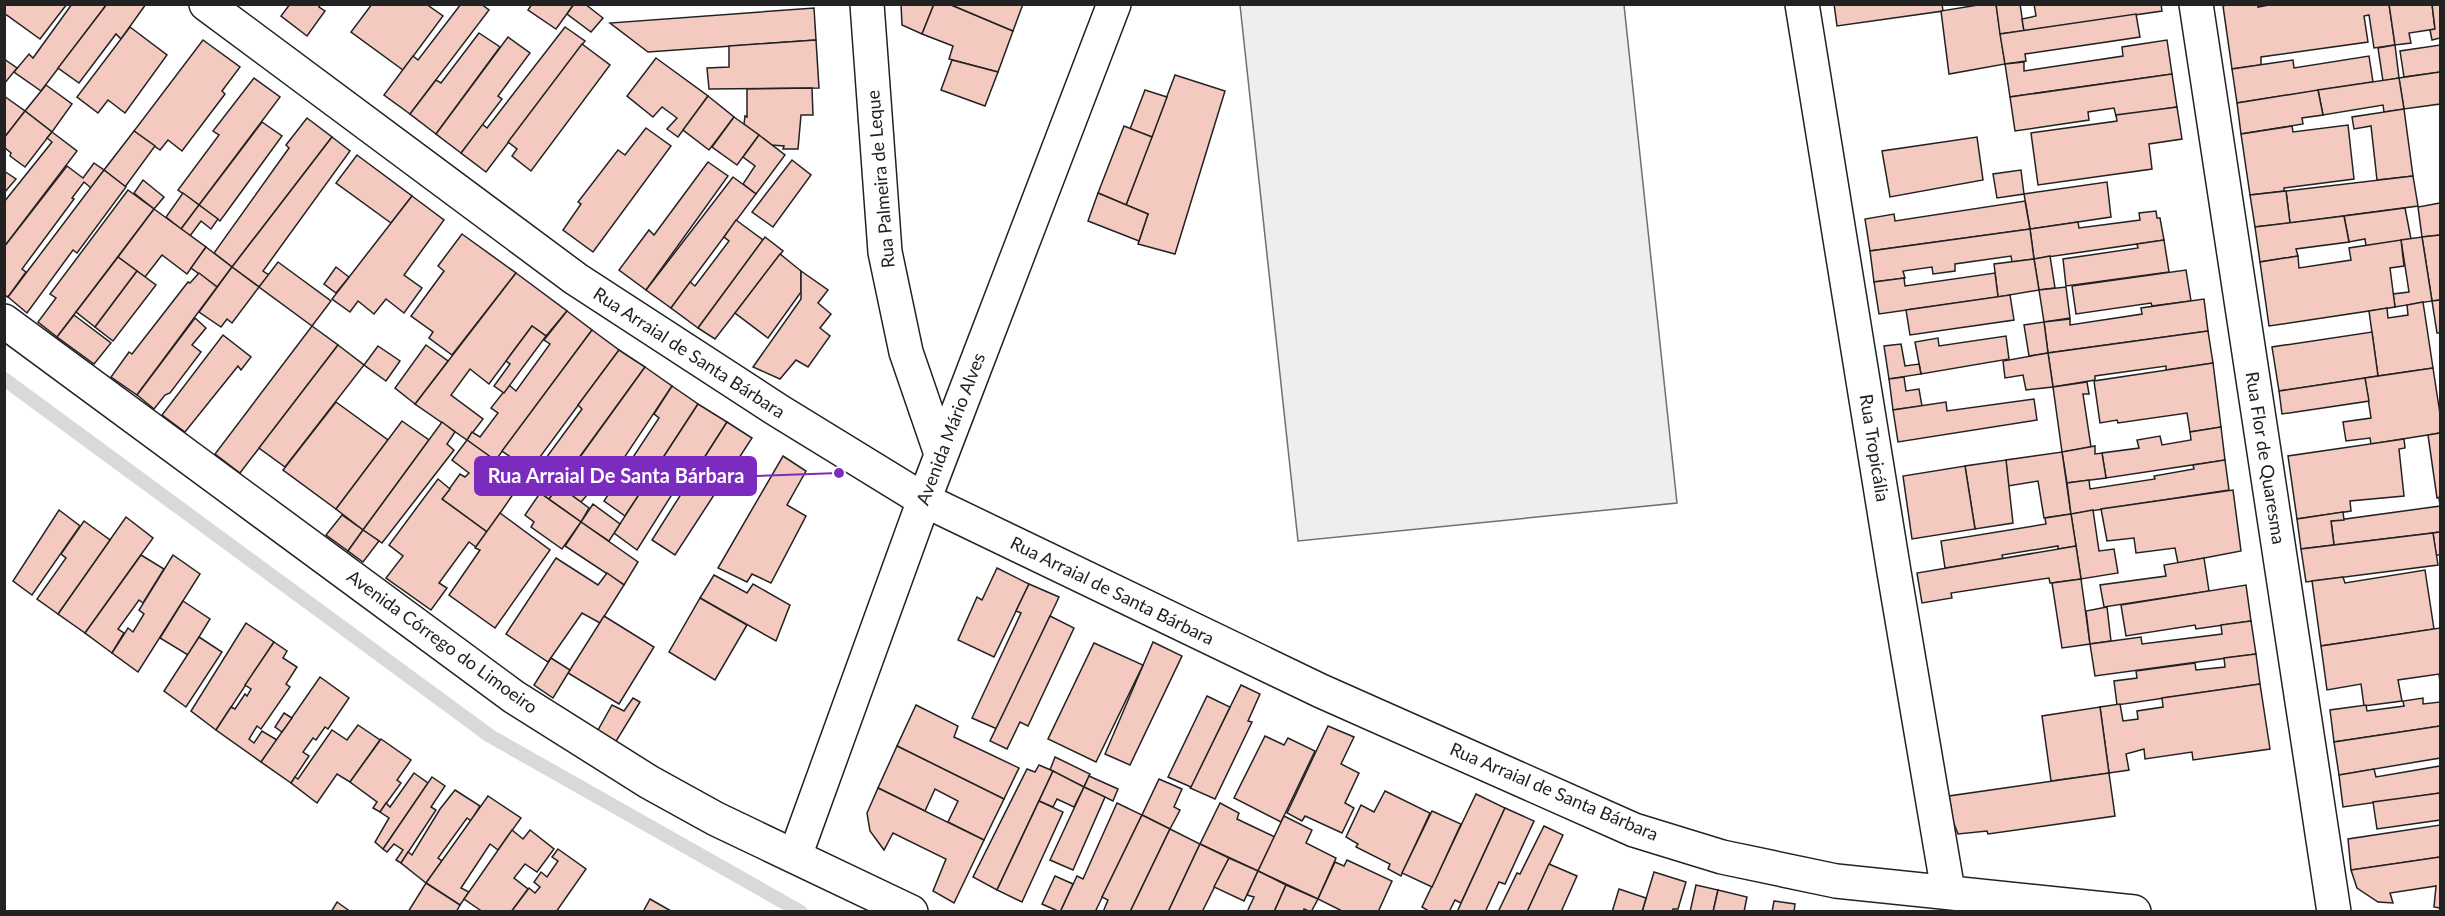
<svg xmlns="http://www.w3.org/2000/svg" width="2445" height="916" font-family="Lato,sans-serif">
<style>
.green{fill:#eee;stroke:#6f6f6f;stroke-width:1.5}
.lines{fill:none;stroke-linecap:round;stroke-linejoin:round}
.stream{stroke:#d9d9d9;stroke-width:14}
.building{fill:#f3c9c0;stroke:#222;stroke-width:1.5}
.minor-casing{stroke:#222;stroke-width:36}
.minor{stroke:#fff;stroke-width:33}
.labels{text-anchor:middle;stroke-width:4.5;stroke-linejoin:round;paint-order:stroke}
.street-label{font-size:18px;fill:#222;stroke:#fff}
.leader{fill:none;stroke:#7b2cbf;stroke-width:2}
.callout-dot{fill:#7b2cbf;stroke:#fff;stroke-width:2}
.callout{fill:#7b2cbf;stroke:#7b2cbf;stroke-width:2}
.callout-label{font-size:20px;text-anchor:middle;font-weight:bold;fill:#fff}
</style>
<rect width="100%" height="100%" fill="#fff"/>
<polygon class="green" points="1240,5 1624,5 1677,503 1298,541"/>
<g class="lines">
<polyline class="stream" points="4,379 490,736 801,912"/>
</g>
<g class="building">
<polygon points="4,4 67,4 40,39 4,13"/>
<polygon points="72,4 107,4 41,91 14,72 29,54 33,58"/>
<polygon points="107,4 146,4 121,39 116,34 79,83 58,68"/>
<polygon points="290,4 321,4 319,7 325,11 307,36 281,16"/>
<polygon points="372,4 430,4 429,6 443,16 403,70 351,32"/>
<polygon points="461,4 481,4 489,10 410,114 384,95 413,56 418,60"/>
<polygon points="532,4 574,4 556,29 528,10"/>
<polygon points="574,4 585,4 603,18 591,32 567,14"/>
<polygon points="901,4 934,4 922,34 902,25"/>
<polygon points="934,4 949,4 1013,31 998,72 949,59 953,46 922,34"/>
<polygon points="949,4 1023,4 1013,31"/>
<polygon points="1834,4 1942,4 1943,11 1837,26"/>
<polygon points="1984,4 1996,4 2005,64 1949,74 1941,11"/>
<polygon points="1996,4 2020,4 2024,31 2000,34"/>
<polygon points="2034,4 2161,4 2162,11 2024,31 2022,19 2036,16"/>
<polygon points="2230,4 2258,4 2258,7 2274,4 2389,4 2395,45 2374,48 2369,15 2364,16 2368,42 2261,57 2261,65 2232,69 2223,6"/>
<polygon points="2389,4 2432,4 2435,29 2409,33 2411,43 2395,45"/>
<polygon points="2432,4 2440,4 2440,38 2432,40 2430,30 2435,29"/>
<polygon points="814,8 816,40 648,52 610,23"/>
<polygon points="2136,14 2140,37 2025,54 2026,61 2005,64 2000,34"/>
<polygon points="130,27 167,55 125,113 108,100 98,113 77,97"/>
<polygon points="565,27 585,41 486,172 461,153 482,124 487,128"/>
<polygon points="479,33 500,47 436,134 410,114 436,80 441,83"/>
<polygon points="508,37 530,53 498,96 502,99 461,153 436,134"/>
<polygon points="203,40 240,67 222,91 225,94 182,151 168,140 160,150 134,131"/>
<polygon points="816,40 819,88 709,89 707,68 729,67 729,46"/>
<polygon points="2167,40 2172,74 2010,97 2005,64 2024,62 2024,71 2123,56 2122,47"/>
<polygon points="582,44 610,65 531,171 512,156 517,149 508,142"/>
<polygon points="2395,45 2399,78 2383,81 2378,48"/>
<polygon points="2440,45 2440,72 2404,77 2400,51"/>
<polygon points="2369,56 2373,82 2237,103 2232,69 2293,60 2294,68"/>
<polygon points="656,58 708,96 678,137 667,129 677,118 662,107 653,117 627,96"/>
<polygon points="4,59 17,68 4,84"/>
<polygon points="952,60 998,72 985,106 941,90"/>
<polygon points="2440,72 2440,104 2404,109 2399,78"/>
<polygon points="2172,74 2177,107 2116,116 2114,108 2088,112 2089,120 2015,131 2010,97"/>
<polygon points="1175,75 1225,91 1175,254 1138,244 1148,214 1126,205"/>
<polygon points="254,78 280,97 199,205 178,190 219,135 213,131"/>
<polygon points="2399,78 2404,109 2384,112 2383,105 2323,115 2318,90"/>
<polygon points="46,85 72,104 52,132 25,111"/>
<polygon points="812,88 813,115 801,115 798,149 783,149 784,146 771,145 744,124 745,116 747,117 747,89"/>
<polygon points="1145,90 1167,97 1152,137 1130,129"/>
<polygon points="2318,90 2323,115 2302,118 2303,124 2241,134 2237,103"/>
<polygon points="4,96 25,111 4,138"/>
<polygon points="708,96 734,117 709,150 683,130"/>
<polygon points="2177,107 2182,139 2149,144 2152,169 2038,185 2031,133 2117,121 2116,115"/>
<polygon points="2404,109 2413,176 2377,180 2371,126 2354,129 2352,117"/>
<polygon points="25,111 52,132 25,167 10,156 11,153 4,147 4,138"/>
<polygon points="734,117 759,135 737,165 712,147"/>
<polygon points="307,118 332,137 232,267 214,253 289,148 286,145"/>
<polygon points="262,122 282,136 220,221 199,205"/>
<polygon points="2348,125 2354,179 2284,188 2284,191 2250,195 2241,134 2292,126 2293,132"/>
<polygon points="1124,126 1152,137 1126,205 1098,193"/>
<polygon points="646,128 671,146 593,252 563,230 581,204 578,202 618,150 625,155"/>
<polygon points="134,131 155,146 125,187 104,170"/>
<polygon points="52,132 77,151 4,247 4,202 52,142 47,138"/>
<polygon points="759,135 785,155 756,194 743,184 755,166 743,157"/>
<polygon points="332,137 350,151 263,271 269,275 259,287 232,267"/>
<polygon points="1977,137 1983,180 1890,197 1882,151"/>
<polygon points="357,155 412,196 391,223 336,183"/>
<polygon points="792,160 811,175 773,227 752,212"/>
<polygon points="708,162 728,176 646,290 619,270 649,230 654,235"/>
<polygon points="94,163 104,170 91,188 84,182 72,198 74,199 22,269 26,272 8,297 4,295 4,247 67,166 83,178"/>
<polygon points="104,170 126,187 77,253 73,250 27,313 8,297"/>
<polygon points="2021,170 2024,194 1997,198 1993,174"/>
<polygon points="4,171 16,179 4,193"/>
<polygon points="2413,176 2418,206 2290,223 2286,191"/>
<polygon points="733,177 756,194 671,308 646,290"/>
<polygon points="143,180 164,197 154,209 134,193"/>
<polygon points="2107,182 2111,217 2030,229 2024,194"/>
<polygon points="128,190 154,209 57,337 38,322 56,298 50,294"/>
<polygon points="2286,191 2290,223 2255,227 2250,195"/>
<polygon points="183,193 199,205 181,229 166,217"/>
<polygon points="1098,193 1148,214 1139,241 1088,221"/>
<polygon points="412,196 444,220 404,275 422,288 404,313 386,299 374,314 358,301 350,312 332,299"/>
<polygon points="2025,201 2030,229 1870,251 1865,219 1894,214 1895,221"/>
<polygon points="2440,203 2440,235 2422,237 2418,207"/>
<polygon points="199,205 218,219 211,229 201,221 190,236 181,229"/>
<polygon points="2405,208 2411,239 2366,246 2365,239 2349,242 2344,216"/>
<polygon points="154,209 206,247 187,274 162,255 145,277 118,257"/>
<polygon points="2156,211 2157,218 2160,218 2164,240 2034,259 2030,229 2078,222 2079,228 2140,220 2139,213"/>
<polygon points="2344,216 2349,242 2296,249 2298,256 2260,262 2255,227"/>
<polygon points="736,220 763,240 698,328 671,308 690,282 695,286 729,241 724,237"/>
<polygon points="2030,229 2034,259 2012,262 2011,256 1955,264 1955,271 1933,274 1932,267 1903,271 1905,278 1874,282 1870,251"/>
<polygon points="462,234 516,273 452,355 429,338 433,332 411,316 444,271 438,266"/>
<polygon points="2440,235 2440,300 2432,301 2422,237"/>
<polygon points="765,237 783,251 715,339 698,328"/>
<polygon points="2422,237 2432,301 2395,307 2393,294 2409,292 2401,240"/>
<polygon points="2164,240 2169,272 2066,286 2063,259 2138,248 2137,244"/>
<polygon points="2401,240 2404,266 2390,268 2395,307 2269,326 2260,262 2298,256 2299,268 2351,260 2349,248"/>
<polygon points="206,247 232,267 217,287 191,268"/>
<polygon points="780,254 801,271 801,292 768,338 735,313"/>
<polygon points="2050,256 2055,288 2039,290 2034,259"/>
<polygon points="118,257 137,271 95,327 76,312"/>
<polygon points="2034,259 2039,290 1998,297 1994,264"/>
<polygon points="278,262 331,301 312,326 259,287"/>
<polygon points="232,267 259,287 232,323 227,319 221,327 199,312"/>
<polygon points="336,267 349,277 336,293 324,284"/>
<polygon points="2186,270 2191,301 2152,306 2151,303 2076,314 2072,286"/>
<polygon points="137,271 156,285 113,341 95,327"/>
<polygon points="801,271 828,290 818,303 831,314 820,328 830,336 808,367 796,360 780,379 753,367 801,299"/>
<polygon points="199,273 217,287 137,395 111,377 129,352 132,354 188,282 190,283"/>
<polygon points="516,273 567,311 546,336 532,326 489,384 470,369 451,395 483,419 467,440 415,404"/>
<polygon points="1995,273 1998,297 1879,314 1874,282 1904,278 1905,286"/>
<polygon points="2066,287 2070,318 2044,322 2039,290"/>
<polygon points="2010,295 2014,320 1910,335 1906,310"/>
<polygon points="2204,299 2208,331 2048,353 2044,322 2070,319 2070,325 2142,314 2141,308"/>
<polygon points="2440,300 2440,333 2437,333 2432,301"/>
<polygon points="2423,302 2433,368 2378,376 2369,311 2387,308 2388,318 2408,315 2407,305"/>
<polygon points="567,311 592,330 495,461 467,440 472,432 480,437 498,413 491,408 509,385 516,391 550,344 544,340"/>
<polygon points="74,315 111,343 94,364 57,337"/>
<polygon points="195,318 206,328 192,345 201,352 170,393 165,395 154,409 137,395"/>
<polygon points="2044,322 2048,353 2029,356 2024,325"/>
<polygon points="312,326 338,345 240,473 215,454"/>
<polygon points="532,326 546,336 504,393 494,386 510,364 506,361"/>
<polygon points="592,330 619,350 523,480 515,475 522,465 502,451"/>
<polygon points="2208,331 2213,363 2166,370 2166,366 2095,376 2095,380 2053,387 2048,353"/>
<polygon points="2372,332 2378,376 2279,391 2272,347"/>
<polygon points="223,335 251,357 241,370 238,366 185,432 162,415"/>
<polygon points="2006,336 2009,359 1921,374 1915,342 1938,338 1939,346"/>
<polygon points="1901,344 1905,366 1919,364 1921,374 1889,379 1884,346"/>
<polygon points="338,345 364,365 285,467 259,448"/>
<polygon points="426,345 448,361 415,404 395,388"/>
<polygon points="378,346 400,361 386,381 364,365"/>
<polygon points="619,350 645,367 549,499 538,491 556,465 546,458 582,409 578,405"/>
<polygon points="2048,353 2053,387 2026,390 2023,375 2005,378 2003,361"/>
<polygon points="2213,363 2221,427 2190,432 2187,413 2118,423 2117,420 2100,423 2094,381"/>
<polygon points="645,367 672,386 606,485 600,480 581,502 559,486"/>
<polygon points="2433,368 2440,414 2440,433 2371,444 2370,438 2346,441 2343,422 2371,418 2365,378"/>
<polygon points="1904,377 1906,391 1919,389 1922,406 1893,410 1889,379"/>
<polygon points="2365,378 2369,401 2282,414 2279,391"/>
<polygon points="2087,382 2089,394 2083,394 2091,447 2062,452 2053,387"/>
<polygon points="672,386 698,404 625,516 604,501 659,418 654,414"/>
<polygon points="2034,399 2037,420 1898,442 1893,410 1946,402 1947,411"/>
<polygon points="336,402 388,440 336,509 283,470"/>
<polygon points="698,404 727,422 699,466 693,461 637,550 614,533"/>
<polygon points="402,421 429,440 363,530 336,509"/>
<polygon points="442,422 455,432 447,444 454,450 382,543 363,530"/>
<polygon points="727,422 752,438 715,495 690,480"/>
<polygon points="2221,427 2225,460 2106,478 2102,453 2139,448 2137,440 2160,436 2162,445 2191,440 2190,432"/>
<polygon points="2440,433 2440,497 2437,498 2428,435"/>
<polygon points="2404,439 2405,448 2399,449 2404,496 2350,501 2351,511 2297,519 2288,456"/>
<polygon points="467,440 523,480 487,532 442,499 460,474 465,477 469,473 452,460"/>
<polygon points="2095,446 2095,454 2102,453 2106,478 2067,483 2062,452"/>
<polygon points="2062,452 2071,514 2044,518 2038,481 2008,486 2006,460"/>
<polygon points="783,456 806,471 787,505 806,516 771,583 752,574 747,582 718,568"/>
<polygon points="2006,460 2013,523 1975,529 1965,466"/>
<polygon points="2225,460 2229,490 2071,514 2067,483 2089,480 2090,489 2155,479 2154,476 2194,469 2193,465"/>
<polygon points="1965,466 1975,529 1912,539 1903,476"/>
<polygon points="438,479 450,489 442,499 487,532 476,547 469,542 439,583 447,588 431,610 386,578 403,556 389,545"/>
<polygon points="690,480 714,495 675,555 652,540"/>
<polygon points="559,486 589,508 581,522 549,499"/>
<polygon points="2233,490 2241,551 2178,563 2175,548 2136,553 2134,538 2107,541 2101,509"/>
<polygon points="540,493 581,522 562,549 531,527 534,522 525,515"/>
<polygon points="2440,497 2440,532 2334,545 2331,521 2440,506 2439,498"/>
<polygon points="593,504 620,524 609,541 581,522"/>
<polygon points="59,510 80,526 32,595 13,581"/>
<polygon points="2093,510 2099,551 2114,549 2118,573 2081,579 2071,514"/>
<polygon points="2343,512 2344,520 2331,521 2334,545 2301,549 2297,519"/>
<polygon points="500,513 550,550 495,628 449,595 480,550 475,548"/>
<polygon points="2071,514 2076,546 2058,549 2058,546 2002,555 2003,559 1945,568 1941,541 2046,524 2045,518"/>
<polygon points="342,515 363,530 348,551 326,535"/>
<polygon points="126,517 153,538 85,633 58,614"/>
<polygon points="84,521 110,540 58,614 37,599 66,558 61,554"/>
<polygon points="581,522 638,562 624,585 565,546"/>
<polygon points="363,530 379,541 363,562 348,551"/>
<polygon points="2440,532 2440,555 2436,555 2433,533"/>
<polygon points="2433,533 2438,565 2306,582 2301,549"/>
<polygon points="2076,546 2081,579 2052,583 2050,583 2049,578 1951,593 1952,598 1922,603 1917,573"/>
<polygon points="141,555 164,569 143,603 139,600 118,629 124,633 112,653 85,633"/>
<polygon points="173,555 200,574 138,672 112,653 128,628 133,632 144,614 139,610"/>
<polygon points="556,558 598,585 607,573 624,585 600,623 582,613 548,662 506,634"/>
<polygon points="2204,558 2209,591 2104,607 2100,585 2166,576 2164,565"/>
<polygon points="997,568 1029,584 994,657 958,640 977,597 982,600"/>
<polygon points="2425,570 2434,629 2321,646 2312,581 2343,577 2345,583"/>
<polygon points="714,575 747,593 753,584 790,605 776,641 700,598"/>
<polygon points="2081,579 2090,644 2062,648 2052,583"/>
<polygon points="1029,584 1059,597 997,729 972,718 1021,613 1016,611"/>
<polygon points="2246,585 2251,621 2196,629 2195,625 2126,636 2121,605"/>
<polygon points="700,598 747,625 715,680 669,652"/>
<polygon points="183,601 210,619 188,655 160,638"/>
<polygon points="2107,607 2111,641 2090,644 2086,611"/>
<polygon points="604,616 654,647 619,704 568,673"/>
<polygon points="1050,616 1074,628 1028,726 1020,722 1007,749 990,741"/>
<polygon points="2251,621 2256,654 2095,676 2090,644 2141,637 2142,644 2222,634 2221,625"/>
<polygon points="246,623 274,642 216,730 191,711"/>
<polygon points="2440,628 2440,683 2439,674 2398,680 2402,701 2364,706 2361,684 2327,690 2321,646"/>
<polygon points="199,637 222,652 186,707 164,691"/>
<polygon points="274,642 287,651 283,658 297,667 286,684 290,687 261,729 257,726 249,739 254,743 262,731 277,740 261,762 216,730 231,707 235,709 245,694 247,696 251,689 245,685"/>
<polygon points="1153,642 1182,656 1130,765 1105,754"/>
<polygon points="1094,643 1143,665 1096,762 1048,739"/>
<polygon points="2256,654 2260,684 2117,705 2114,681 2137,678 2136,671 2195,663 2196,670 2225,667 2224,658"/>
<polygon points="551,658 570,670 553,698 534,685"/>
<polygon points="320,677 349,698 328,729 325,727 316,740 313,738 303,752 309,756 291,783 261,762"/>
<polygon points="2260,684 2270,749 2193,760 2192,752 2145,759 2144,749 2126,754 2129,770 2109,773 2100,707 2120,704 2123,721 2138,719 2137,711 2163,707 2162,698"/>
<polygon points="1241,685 1260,694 1248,721 1252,722 1215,799 1190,788"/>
<polygon points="1207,696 1230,707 1191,787 1168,777"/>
<polygon points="633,698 640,702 615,743 598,730 612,705 624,711"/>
<polygon points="2423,698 2423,704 2440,702 2440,726 2334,742 2330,710 2366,705 2367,711 2404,706 2403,701"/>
<polygon points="916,705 958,726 954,737 1019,768 1004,799 897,746"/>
<polygon points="2100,707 2109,773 2051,781 2042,716"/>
<polygon points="284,713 292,718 282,732 275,727"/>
<polygon points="358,725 380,740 350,782 337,774 317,803 291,783 295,777 298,779 332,730 347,740"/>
<polygon points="1328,726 1354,737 1341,764 1359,773 1345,803 1354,808 1342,833 1305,816 1302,821 1287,813"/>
<polygon points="2440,726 2440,758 2339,775 2334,742"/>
<polygon points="1265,736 1284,745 1288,738 1315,751 1281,822 1234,798"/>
<polygon points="381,739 411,760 397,780 401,783 380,812 373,808 377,802 350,782"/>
<polygon points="897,746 1004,799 984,840 948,822 958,801 935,789 925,811 878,788"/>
<polygon points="1055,757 1090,774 1084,787 1050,770"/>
<polygon points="1039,765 1053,771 997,890 973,877 1027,769 1035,772"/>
<polygon points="2440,766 2440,793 2343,807 2339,775 2374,769 2376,777"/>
<polygon points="1053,771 1084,787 1074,807 1057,799 1053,807 1039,801"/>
<polygon points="414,773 428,783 383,849 375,842 389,818 380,812 386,803 390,807"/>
<polygon points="2109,773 2115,816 1988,834 1987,831 1958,834 1953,821 1949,796"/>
<polygon points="1089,776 1118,789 1113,801 1084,787"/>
<polygon points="432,777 445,786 431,807 436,810 401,863 396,860 403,850 394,844 387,852 383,849"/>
<polygon points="1159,779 1182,789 1174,807 1180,810 1170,829 1142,815"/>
<polygon points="1084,787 1105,797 1073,870 1050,860"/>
<polygon points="878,788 984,840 954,903 933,891 946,859 893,833 884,850 870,831 867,813"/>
<polygon points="455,790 480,806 471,821 467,818 438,858 442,861 426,883 401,863 408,852 412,855 440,809"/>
<polygon points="1385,791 1430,813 1401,876 1388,869 1390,864 1356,847 1358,844 1346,837 1361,805 1374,812"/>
<polygon points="2440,793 2440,820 2377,829 2373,802"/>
<polygon points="1476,794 1505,808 1461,903 1455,900 1449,912 1430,912 1422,907"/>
<polygon points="488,796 521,818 498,850 490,844 461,888 469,892 460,905 426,883"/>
<polygon points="1039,801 1063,812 1022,902 997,890"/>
<polygon points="1117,803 1142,815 1095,912 1060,912 1077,876 1083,879"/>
<polygon points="1220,803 1239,813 1237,819 1275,837 1258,871 1200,844"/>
<polygon points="1505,808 1534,821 1505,884 1499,882 1485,912 1457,912"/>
<polygon points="1432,811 1461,824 1432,887 1402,873"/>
<polygon points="1142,815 1170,829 1130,912 1103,912 1108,900 1102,897"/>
<polygon points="1284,816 1312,830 1306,843 1336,858 1318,899 1258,871"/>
<polygon points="2440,825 2440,857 2351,870 2348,839"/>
<polygon points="1544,826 1563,835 1527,912 1498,912 1517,873 1520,874"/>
<polygon points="1170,829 1200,844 1168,912 1130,912"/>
<polygon points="512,830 523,839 530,830 554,849 537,872 525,864 514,878 528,889 511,912 483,912 464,899"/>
<polygon points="1200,844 1229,858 1202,912 1168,912"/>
<polygon points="558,849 586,869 556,912 511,912 529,888 535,893 540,887 534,882 541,872 547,877 558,861 552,857"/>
<polygon points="2440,857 2440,908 2434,907 2436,886 2390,893 2393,903 2378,902 2357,888 2351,870"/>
<polygon points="1229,858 1258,871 1244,901 1214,887"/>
<polygon points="1347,860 1392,881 1378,912 1344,912 1318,899 1335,862 1344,866"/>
<polygon points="1549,864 1577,876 1561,912 1527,912"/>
<polygon points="1258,871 1286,885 1274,912 1247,912 1254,897 1247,895"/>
<polygon points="1654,872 1686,882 1678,909 1673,909 1672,912 1642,912"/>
<polygon points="1055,876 1073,884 1060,912 1042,904"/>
<polygon points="426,883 460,905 456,912 408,912"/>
<polygon points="1286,885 1318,899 1311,912 1304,909 1303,912 1274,912"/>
<polygon points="1696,885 1718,890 1713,912 1690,912"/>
<polygon points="1619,889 1646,898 1642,912 1612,912"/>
<polygon points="1718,890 1747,897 1744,912 1713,912"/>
<polygon points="650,899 671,911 670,912 643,912"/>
<polygon points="1774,901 1795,904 1794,912 1772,912"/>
<polygon points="337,902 351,912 331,912"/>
</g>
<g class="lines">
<defs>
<g id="minor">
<polyline points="206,4 576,279 779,411 924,500 1321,691 1634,830 1722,857 1836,881 2134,912"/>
<polyline points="867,4 885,252 906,352 941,454"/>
<polyline points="1802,4 1894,572 1948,891"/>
<polyline points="2196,4 2334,912"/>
<polyline points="4,321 514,697 649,782 716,819 911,912"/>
<polyline points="795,856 924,500 1114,4"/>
</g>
</defs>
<use href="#minor" class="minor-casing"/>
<use href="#minor" class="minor"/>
</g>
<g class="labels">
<g class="street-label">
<text transform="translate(881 179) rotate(-95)" y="6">Rua Palmeira de Leque</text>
<text transform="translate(689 353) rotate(33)" y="6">Rua Arraial de Santa Bárbara</text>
<text transform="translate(951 429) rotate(-69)" y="6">Avenida Mário Alves</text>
<text transform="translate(1874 448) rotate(81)" y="6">Rua Tropicália</text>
<text transform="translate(2265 458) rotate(81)" y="6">Rua Flor de Quaresma</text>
<text transform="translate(1112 591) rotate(26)" y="6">Rua Arraial de Santa Bárbara</text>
<text transform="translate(442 642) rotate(36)" y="6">Avenida Córrego do Limoeiro</text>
<text transform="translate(1554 792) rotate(23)" y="6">Rua Arraial de Santa Bárbara</text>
</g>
</g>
<path class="leader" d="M839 473L756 476"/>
<circle class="callout-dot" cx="839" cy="473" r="6"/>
<rect class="callout" x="475" y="457" width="281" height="38" rx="6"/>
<g class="callout-label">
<text x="616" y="483">Rua Arraial De Santa Bárbara</text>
</g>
<rect width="2445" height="916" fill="none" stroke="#222222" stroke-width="12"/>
</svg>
